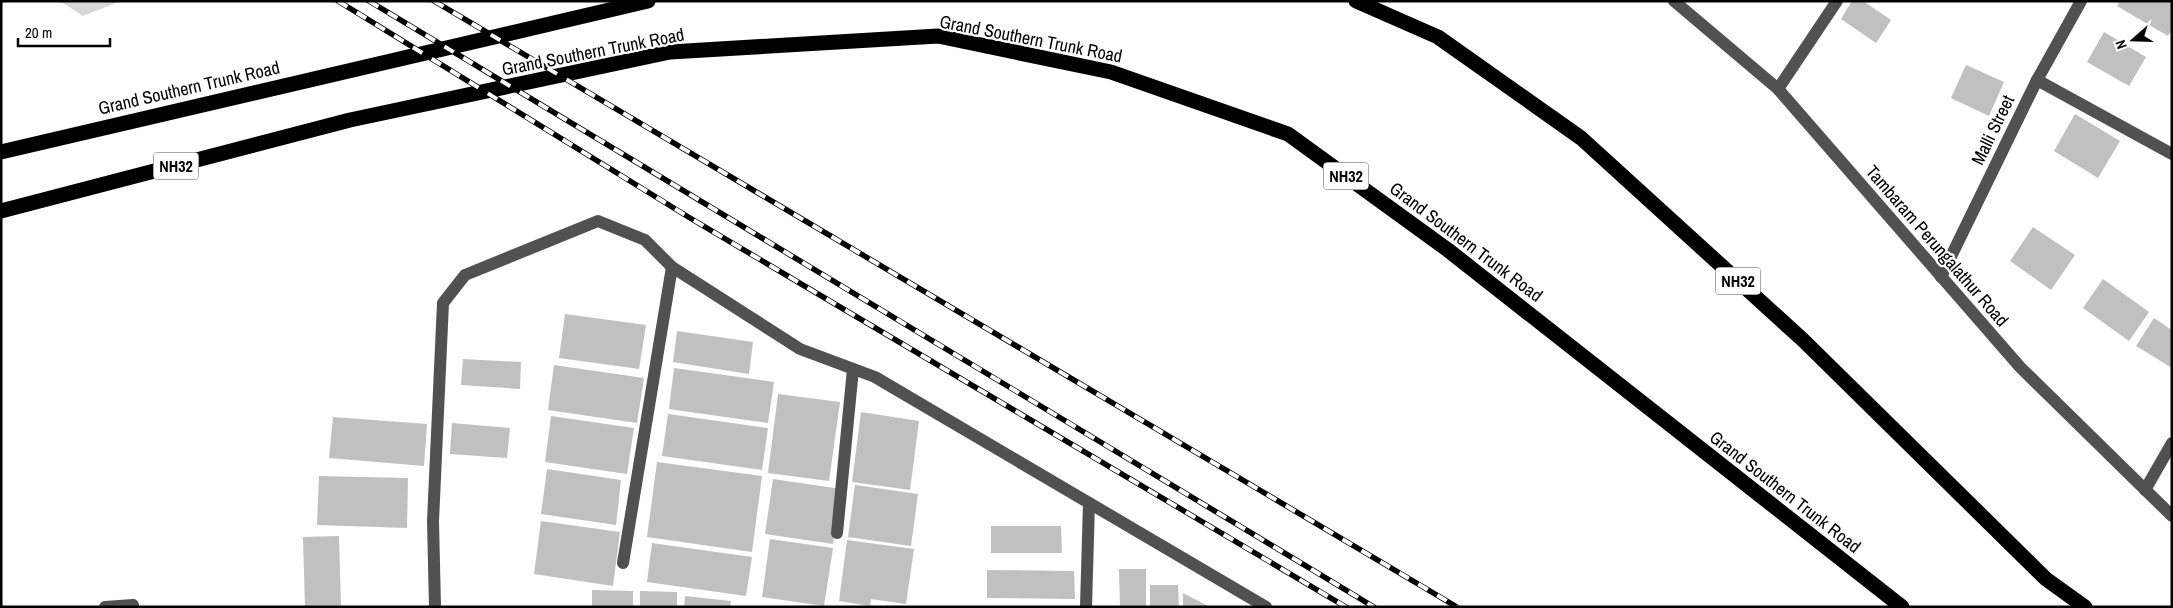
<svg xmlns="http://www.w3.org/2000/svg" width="2173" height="608" font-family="'Archivo Narrow',sans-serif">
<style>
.green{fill:#d8d8d8}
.building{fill:#c0c0c0}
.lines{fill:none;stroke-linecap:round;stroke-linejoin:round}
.minor{stroke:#515151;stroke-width:12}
.highway{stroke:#000;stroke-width:15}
.rail-casing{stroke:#000;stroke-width:5.5}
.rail{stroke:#fff;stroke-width:4;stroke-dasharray:11;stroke-linecap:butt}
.labels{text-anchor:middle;stroke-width:4.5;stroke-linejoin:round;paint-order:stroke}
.shield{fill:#fff;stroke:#4c4c4c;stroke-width:1}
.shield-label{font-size:16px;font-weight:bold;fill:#000}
.street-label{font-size:18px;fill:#000;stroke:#fff}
</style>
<rect width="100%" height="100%" fill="#fff"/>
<polygon class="green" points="60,1 121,1 83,16"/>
<g class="building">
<polygon points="1852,1 1863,1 1891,20 1876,43 1841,19"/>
<polygon points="2120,1 2172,1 2172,30 2168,36 2117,6"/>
<polygon points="2104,32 2146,57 2129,86 2087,62"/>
<polygon points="1966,65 2004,82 1989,116 1951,98"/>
<polygon points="2075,114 2120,141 2098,178 2054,151"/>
<polygon points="2033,227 2075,255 2051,290 2010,261"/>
<polygon points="2103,279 2149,312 2129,341 2083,308"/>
<polygon points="565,314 646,325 639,369 559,358"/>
<polygon points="2154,318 2172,330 2172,368 2136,346"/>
<polygon points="677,331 753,342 749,374 673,362"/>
<polygon points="463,359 521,362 520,389 461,385"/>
<polygon points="554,365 644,378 637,423 548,410"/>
<polygon points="674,368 774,382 768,423 669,409"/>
<polygon points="778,394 840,402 829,481 768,473"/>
<polygon points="861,412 919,421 910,490 852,482"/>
<polygon points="668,414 768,428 762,470 662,456"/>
<polygon points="551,416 634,428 627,474 545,462"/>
<polygon points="333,417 427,424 424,466 329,458"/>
<polygon points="452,423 510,428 507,458 450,454"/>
<polygon points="657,462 762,476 752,552 647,537"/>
<polygon points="547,469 621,480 616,525 541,514"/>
<polygon points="319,476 408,478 407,528 317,525"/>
<polygon points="773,479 841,489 833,544 765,534"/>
<polygon points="855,485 918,494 911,546 848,537"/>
<polygon points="541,521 620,532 613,586 534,574"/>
<polygon points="991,526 1061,526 1062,553 991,553"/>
<polygon points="339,536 341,607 305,607 303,537"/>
<polygon points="770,539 833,548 824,606 762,597"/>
<polygon points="847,540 914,549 906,604 871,599 870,606 839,601"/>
<polygon points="652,543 752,557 746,596 647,582"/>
<polygon points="1119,569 1146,569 1146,607 1120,607"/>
<polygon points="987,570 1074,571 1075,599 987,598"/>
<polygon points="1150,585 1178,585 1179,607 1150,607"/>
<polygon points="592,590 633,591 633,607 592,607"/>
<polygon points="640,591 677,592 677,607 640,607"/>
<polygon points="1183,593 1210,607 1183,607"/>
<polygon points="685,596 731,601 730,607 684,607"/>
</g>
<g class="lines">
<g class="minor">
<polyline points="1674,1 1778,89 2020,367 2172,516"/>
<polyline points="2037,80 2172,154"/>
<polyline points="1778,89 1837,1"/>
<polyline points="1941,277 2037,80 2081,1"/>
<polyline points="2145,490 2172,443"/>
<polyline points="837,533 853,369"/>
<polyline points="623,563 672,267"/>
<polyline points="105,607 133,605 133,607"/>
<polyline points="435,607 433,521 443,303 465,275 598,221 645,240 672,267 800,349 875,377 1266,607"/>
<polyline points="1086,607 1089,503"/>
</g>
<g class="highway">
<polyline points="1356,1 1438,37 1581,138 1803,340 2046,579 2085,607"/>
<polyline points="1,152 648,1"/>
<polyline points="1,211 350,120 670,52 938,36 1111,72 1288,134 1448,250 1902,607"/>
</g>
<defs>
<g id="rail">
<polyline points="338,1 690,218 1346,607"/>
<polyline points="369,1 1374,607"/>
<polyline points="434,1 1457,607"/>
</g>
</defs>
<use href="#rail" class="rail-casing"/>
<use href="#rail" class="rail"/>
</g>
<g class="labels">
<g class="shield">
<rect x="153.5" y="152.5" width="45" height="27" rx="4"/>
<rect x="1323.5" y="162.5" width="45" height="27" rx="4"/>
<rect x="1715.5" y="267.5" width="45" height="27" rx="4"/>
</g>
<g class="shield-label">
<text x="176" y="172">NH32</text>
<text x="1346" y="182">NH32</text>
<text x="1738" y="287">NH32</text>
</g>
<g class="street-label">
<text transform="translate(1031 39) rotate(11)" y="6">Grand Southern Trunk Road</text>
<text transform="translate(593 52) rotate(-11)" y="6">Grand Southern Trunk Road</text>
<text transform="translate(189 88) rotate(-13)" y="6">Grand Southern Trunk Road</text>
<text transform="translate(1993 130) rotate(-64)" y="6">Malli Street</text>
<text transform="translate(1466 242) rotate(37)" y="6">Grand Southern Trunk Road</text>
<text transform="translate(1937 246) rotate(49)" y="6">Tambaram Perungalathur Road</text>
<text transform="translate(1785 492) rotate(38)" y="6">Grand Southern Trunk Road</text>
</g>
</g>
<rect width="2173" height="608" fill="none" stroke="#000000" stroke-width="5"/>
<g transform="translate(2133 40) rotate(250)" stroke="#ffffff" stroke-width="4" paint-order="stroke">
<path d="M0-4L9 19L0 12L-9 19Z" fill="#000000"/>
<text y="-8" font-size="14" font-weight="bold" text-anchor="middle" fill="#000000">N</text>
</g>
<path d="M18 38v8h92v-8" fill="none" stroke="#000000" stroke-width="2.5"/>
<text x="25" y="38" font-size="15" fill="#000000" stroke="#ffffff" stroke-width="4" paint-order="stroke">20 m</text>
</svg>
